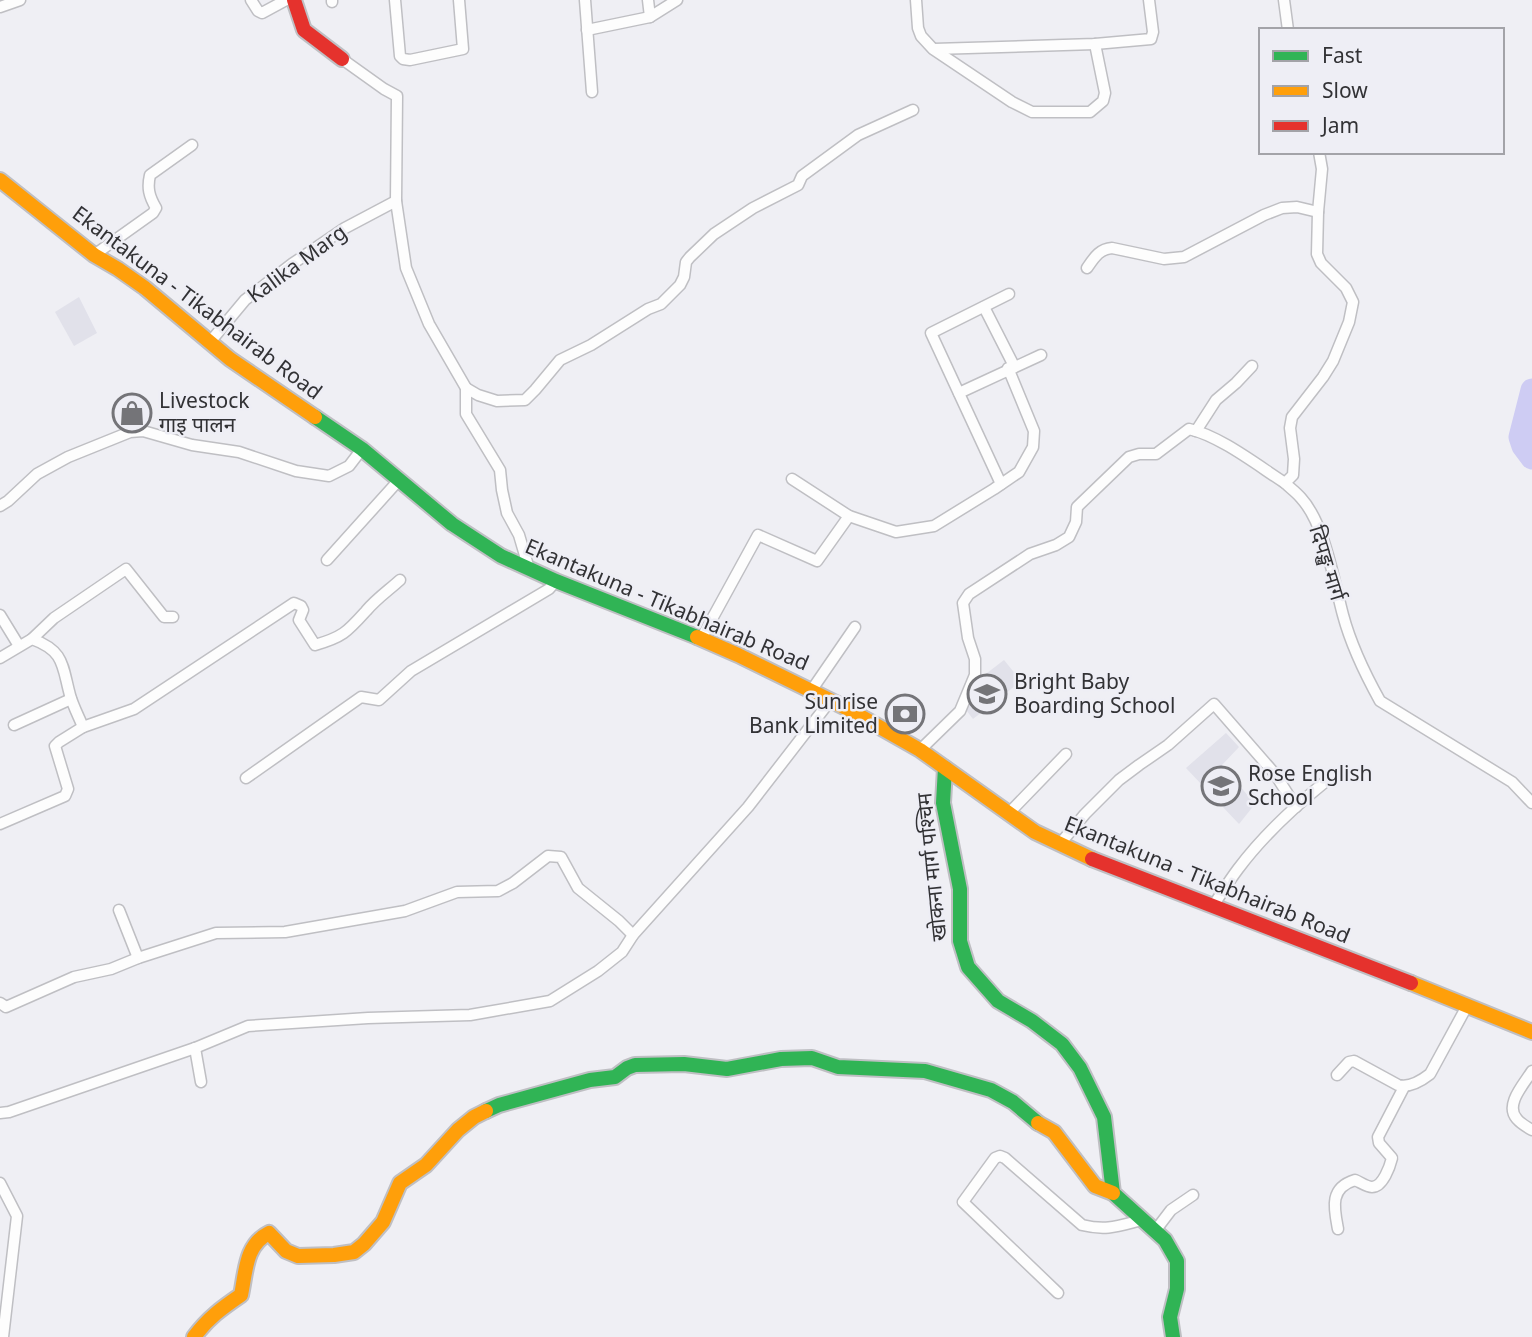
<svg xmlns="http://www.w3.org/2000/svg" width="1532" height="1337" font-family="'Noto Sans','Noto Sans Devanagari',sans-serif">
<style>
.built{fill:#e1e1ea}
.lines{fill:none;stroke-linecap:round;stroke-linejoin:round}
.river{stroke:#ceccf3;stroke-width:23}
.street-casing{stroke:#bfbfc3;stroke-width:13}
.fast-casing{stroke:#bfbfc3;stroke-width:18}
.slow-casing{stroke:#bfbfc3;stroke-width:18}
.jam-casing{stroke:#bfbfc3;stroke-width:18}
.street{stroke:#fdfdfd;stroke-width:10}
.fast{stroke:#30b455;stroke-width:14}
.slow{stroke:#ff9f0a;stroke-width:14}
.jam{stroke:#e5322d;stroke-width:14}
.labels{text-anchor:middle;stroke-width:5;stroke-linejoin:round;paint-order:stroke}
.street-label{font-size:21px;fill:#323235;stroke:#eeeef5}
.poi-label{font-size:21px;fill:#323235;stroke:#eeeef5;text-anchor:start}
</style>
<rect width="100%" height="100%" fill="#efeff4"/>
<g class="built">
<polygon points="79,297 97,333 74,346 55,312"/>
<polygon points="1004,660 1021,681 973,719 963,706 974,683"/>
<polygon points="1226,733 1239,747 1222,765 1255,804 1239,824 1186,768"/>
</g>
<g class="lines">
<polyline class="river" points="1532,390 1520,437 1523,446 1532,458"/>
<defs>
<g id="street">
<polyline points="251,0 258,11 262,13 286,0"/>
<polyline points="332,0 332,2"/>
<polyline points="395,0 400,56 403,59 410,60 463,49 459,0"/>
<polyline points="585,0 592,92"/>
<polyline points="648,0 650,17"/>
<polyline points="916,0 918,28 921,36 933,49 1012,102 1032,112 1090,112 1103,101 1105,93 1095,44"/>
<polyline points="1284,0 1288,30"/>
<polyline points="0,7 20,0"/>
<polyline points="587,30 650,17 677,0"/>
<polyline points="934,49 1095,44 1151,39 1153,32 1149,0"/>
<polyline points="342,59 384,89 397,96 396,201 406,268 429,324 466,388 466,414 500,470 502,490 507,513 519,535 529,569"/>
<path d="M1319,152L1322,169L1318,212L1317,254L1321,263L1346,288L1353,302L1349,322L1333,361L1323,377L1292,417L1290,428L1294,459L1293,475L1285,483C1290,488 1296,492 1301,498C1325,524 1334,582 1343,615C1351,645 1365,674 1380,701L1512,782L1532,803"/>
<path d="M94,255L153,213L156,208C149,196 147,188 150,175L192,145"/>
<path d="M1087,268C1094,258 1099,249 1112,248L1164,259L1184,257L1264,215L1282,208L1297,207L1318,212"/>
<polyline points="984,307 1014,366"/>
<polyline points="210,342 245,300 292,264 345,228 396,201"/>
<polyline points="466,388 478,395 497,401 525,400 535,390 560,360 591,345 648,309 661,304 680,285 684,277 686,262 690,257 714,234 753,208 798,185 802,176 858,135 913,110"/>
<polyline points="959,393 1041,355"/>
<polyline points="1196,431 1216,400 1236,383 1252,366"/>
<polyline points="792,479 849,516 896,532 934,526 994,489 1019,472 1033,447 1034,431 1008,368"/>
<polyline points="1001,484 931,333 1009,294"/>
<polyline points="0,506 8,501 37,474 68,457 130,432 143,431 192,445 239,452 296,471 329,476 349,466 362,449"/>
<polyline points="327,560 399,480"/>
<polyline points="0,615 19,646"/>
<polyline points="32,639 54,618 126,569 164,617 173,617"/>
<polyline points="701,639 758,535 817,561 849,516"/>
<path d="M0,658L32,639C65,651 62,666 70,695C73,706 79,717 83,727L134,709L294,603L301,606L303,610L299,620L315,645C343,637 347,632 366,611C376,599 389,590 400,580"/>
<polyline points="811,691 855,627"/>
<polyline points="14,725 71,699"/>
<path d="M920,750L960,711L975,675V659L968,638L963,603L969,594L1030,554L1056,545L1069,537L1076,522L1077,507L1129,457L1139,454H1156L1189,429C1220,436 1257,465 1285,483"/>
<polyline points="246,778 361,697 379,700 411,671 549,589 556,581"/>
<polyline points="1009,813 1066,754"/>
<polyline points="0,824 65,796 68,789 55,746 59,742 83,727"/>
<polyline points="1059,845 1085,814 1119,780 1139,765 1168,745 1214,704 1275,774 1296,807"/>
<path d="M1213,906C1221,894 1229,881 1238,869C1262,837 1294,807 1325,782"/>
<polyline points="119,910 138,958"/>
<polyline points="0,1003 6,1007 74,977 111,969 138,958 216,933 285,932 405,911 457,892 498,891 513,883 548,856 561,857 578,888 619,921 633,935"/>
<polyline points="195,1048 201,1082"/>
<path d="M1532,1071C1524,1084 1504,1105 1517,1119C1521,1124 1527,1127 1532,1130"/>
<path d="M1337,1075L1349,1062L1354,1061L1398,1085C1409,1088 1421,1081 1430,1074L1467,1006"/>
<polyline points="0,1113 9,1112 195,1048 248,1026 368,1018 470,1015 550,1001 598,971 622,952 633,935 748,807 830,701"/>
<polyline points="0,1183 17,1216 3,1337"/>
<path d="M1338,1229C1334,1208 1329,1188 1355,1180C1360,1182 1367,1187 1372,1187C1383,1187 1390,1166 1392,1158L1379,1143L1378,1137L1404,1087"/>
<polyline points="1155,1231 1171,1210 1193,1195"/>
<path d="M1058,1293L963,1202L995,1158L1000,1156L1005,1158L1082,1225C1107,1231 1118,1226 1142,1220"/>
</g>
<g id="fast">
<polyline points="315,417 362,449 452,524 501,556 556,581 697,637"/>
<polyline points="945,768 943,803 960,889 960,941 968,967 998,1001 1032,1021 1062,1044 1080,1068 1104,1117 1113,1193 1165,1240 1177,1261 1177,1289 1170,1317 1173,1337"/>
<polyline points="486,1111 499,1105 590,1080 615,1077 627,1068 635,1065 684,1064 727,1069 781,1059 812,1058 838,1067 925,1071 991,1090 1013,1102 1038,1123"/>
</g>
<g id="slow">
<polyline points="0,180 94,255 118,269 145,288 230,359 315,417"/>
<polyline points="697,637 738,655 846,708 920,750 1035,832 1092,859"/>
<polyline points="1411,983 1532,1032"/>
<polyline points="1038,1123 1054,1132 1095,1186 1113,1193"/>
<path d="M194,1337C208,1318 222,1308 241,1295C246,1272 245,1245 269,1233L286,1251L298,1256L334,1255L354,1252L364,1244L383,1222L400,1183L426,1165L458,1130L474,1117L486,1111"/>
</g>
<g id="jam">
<polyline points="294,0 304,30 342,59"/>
<polyline points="1092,859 1411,983"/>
</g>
</defs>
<use href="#street" class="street-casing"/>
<use href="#fast" class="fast-casing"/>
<use href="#slow" class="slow-casing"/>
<use href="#jam" class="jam-casing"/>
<use href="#street" class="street"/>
<use href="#fast" class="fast"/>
<use href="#slow" class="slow"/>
<use href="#jam" class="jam"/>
</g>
<defs>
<symbol id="shop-ring" viewBox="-11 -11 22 22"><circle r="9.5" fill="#eeeef5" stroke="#747478" stroke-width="1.5"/><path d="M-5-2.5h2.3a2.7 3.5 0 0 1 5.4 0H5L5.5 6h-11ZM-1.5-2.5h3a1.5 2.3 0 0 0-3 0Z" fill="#747478"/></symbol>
<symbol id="school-ring" viewBox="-11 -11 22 22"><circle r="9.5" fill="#eeeef5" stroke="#747478" stroke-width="1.5"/><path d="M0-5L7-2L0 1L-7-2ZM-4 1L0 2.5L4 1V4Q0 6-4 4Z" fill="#747478"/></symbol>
<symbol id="bank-ring" viewBox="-11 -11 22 22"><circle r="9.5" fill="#eeeef5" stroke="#747478" stroke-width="1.5"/><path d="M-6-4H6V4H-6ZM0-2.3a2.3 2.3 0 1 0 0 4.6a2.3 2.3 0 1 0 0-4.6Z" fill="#747478"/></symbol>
</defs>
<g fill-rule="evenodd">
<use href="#shop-ring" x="110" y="391" width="44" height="44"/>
<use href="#school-ring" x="965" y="672" width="44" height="44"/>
<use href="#bank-ring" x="883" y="692" width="44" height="44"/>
<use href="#school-ring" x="1199" y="764" width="44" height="44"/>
</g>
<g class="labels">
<g class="street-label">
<text transform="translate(297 264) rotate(-36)" y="7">Kalika Marg</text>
<text transform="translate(197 303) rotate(37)" y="7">Ekantakuna - Tikabhairab Road</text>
<text transform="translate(1327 563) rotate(73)" y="7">दिपङ्ख मार्ग</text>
<text transform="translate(667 605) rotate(23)" y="7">Ekantakuna - Tikabhairab Road</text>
<text transform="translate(932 867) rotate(-96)" y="7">खोकना मार्ग पश्चिम</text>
<text transform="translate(1207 880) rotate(22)" y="7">Ekantakuna - Tikabhairab Road</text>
</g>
<g class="poi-label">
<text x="159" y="408">Livestock<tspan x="159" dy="24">गाइ पालन</tspan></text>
<text x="1014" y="689">Bright Baby<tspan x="1014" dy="24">Boarding School</tspan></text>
<text x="878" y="709" text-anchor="end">Sunrise<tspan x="878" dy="24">Bank Limited</tspan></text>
<text x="1248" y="781">Rose English<tspan x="1248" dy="24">School</tspan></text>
</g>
</g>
<rect x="1259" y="28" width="245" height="126" fill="#eeeef5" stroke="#a3a3a8" stroke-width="2"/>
<rect x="1273" y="51" width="35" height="10" fill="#30b455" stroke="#a3a3a8" stroke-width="2"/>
<text x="1322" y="63" font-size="21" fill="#323235">Fast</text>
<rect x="1273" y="86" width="35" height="10" fill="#ff9f0a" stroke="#a3a3a8" stroke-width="2"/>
<text x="1322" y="98" font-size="21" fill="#323235">Slow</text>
<rect x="1273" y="121" width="35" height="10" fill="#e5322d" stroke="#a3a3a8" stroke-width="2"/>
<text x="1322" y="133" font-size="21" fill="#323235">Jam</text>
</svg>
